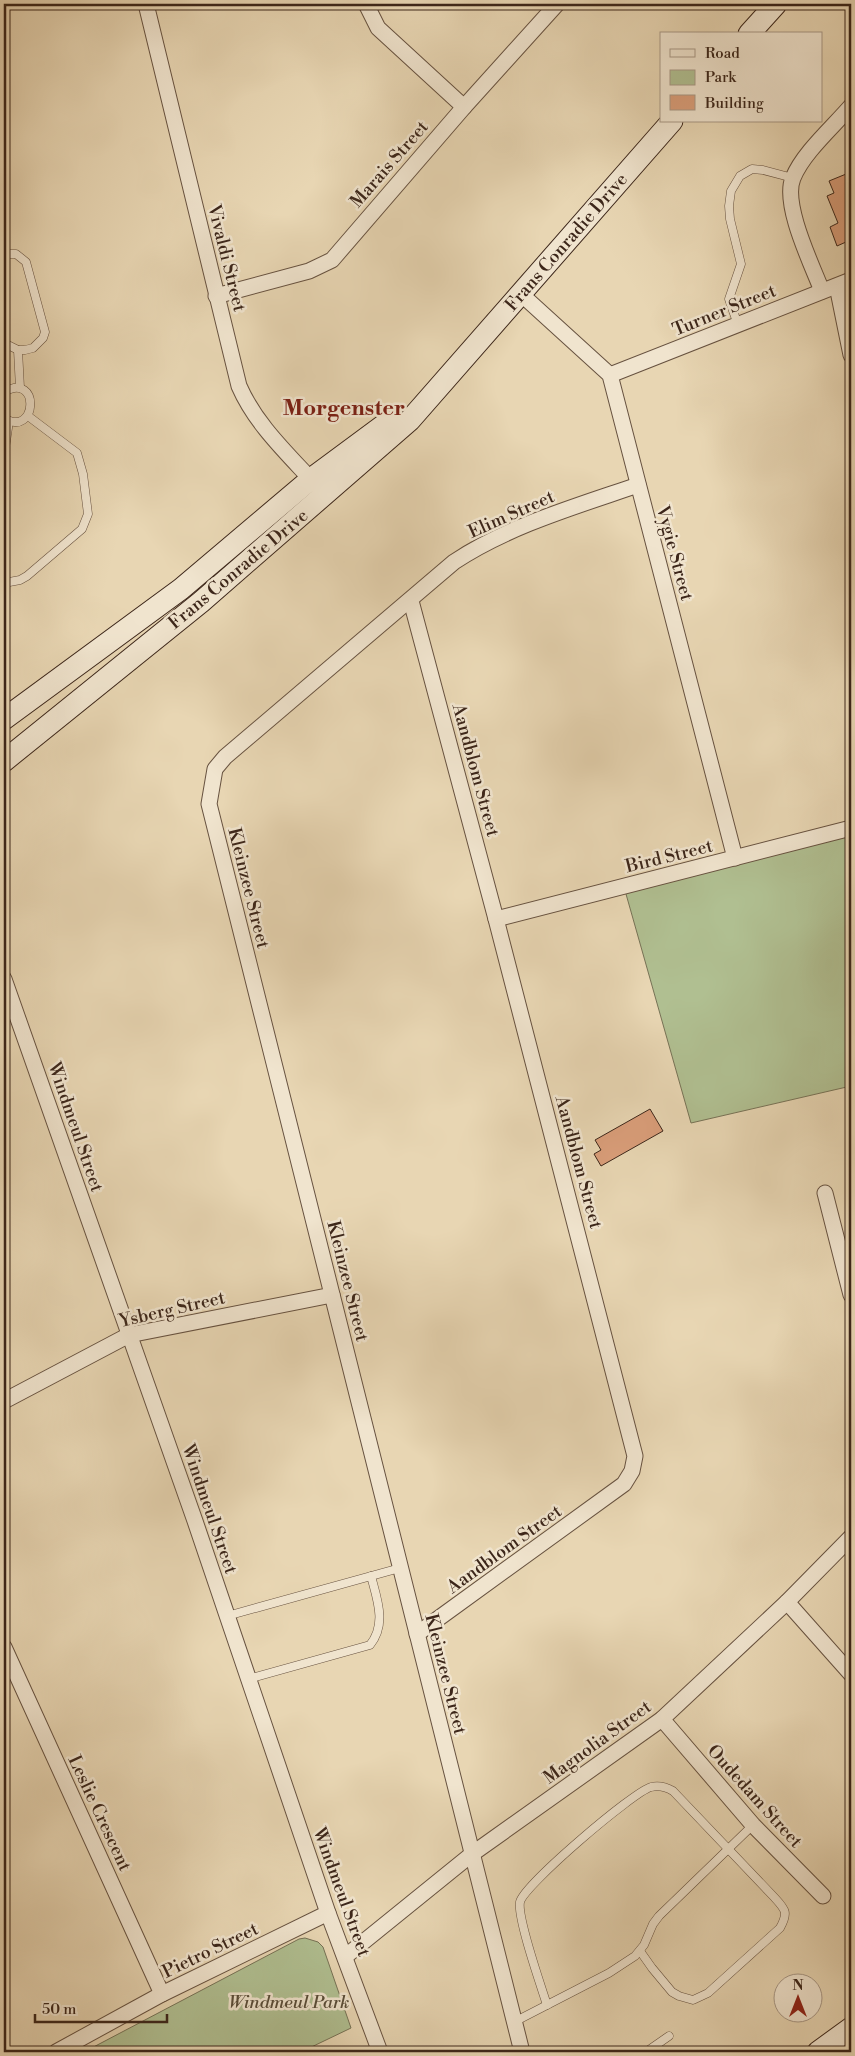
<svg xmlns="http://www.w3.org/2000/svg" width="855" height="2056" font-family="'Libre Bodoni',serif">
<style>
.green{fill:#b0bf91;stroke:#767256}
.building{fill:#da9e7a;stroke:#3c261a}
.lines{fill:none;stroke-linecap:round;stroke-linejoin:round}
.lane-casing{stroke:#675240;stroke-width:9}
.street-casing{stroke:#675240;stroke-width:17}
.secondary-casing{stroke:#3c261a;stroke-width:23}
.lane{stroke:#f0e4ce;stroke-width:8}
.street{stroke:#f0e4ce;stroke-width:15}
.secondary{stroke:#f0e4ce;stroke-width:21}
.labels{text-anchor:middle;stroke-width:5;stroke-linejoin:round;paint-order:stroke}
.street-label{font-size:18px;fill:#3c261a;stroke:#f0e4ce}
.park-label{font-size:18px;font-style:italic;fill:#594c38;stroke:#f0e4ce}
.district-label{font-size:22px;font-weight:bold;fill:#7a1f14;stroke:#f0e4ce}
</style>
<rect width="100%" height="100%" fill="#e8d6b3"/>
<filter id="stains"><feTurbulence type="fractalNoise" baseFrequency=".004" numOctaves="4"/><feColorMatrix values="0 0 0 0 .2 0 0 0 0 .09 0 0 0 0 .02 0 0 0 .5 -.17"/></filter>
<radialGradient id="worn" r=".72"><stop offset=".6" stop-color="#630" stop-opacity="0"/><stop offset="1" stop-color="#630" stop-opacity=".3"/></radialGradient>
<g class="green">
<polygon points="851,827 851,1086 691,1123 624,887"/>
<polygon points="305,1938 318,1942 323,1947 351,2028 301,2052 84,2052 299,1939"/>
</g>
<g class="building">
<polygon points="851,172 851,254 846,242 837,246 830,227 838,223 827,196 834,193 829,181"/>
<polygon points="650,1109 663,1131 601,1166 594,1154 601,1150 595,1140"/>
</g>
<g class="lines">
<defs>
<g id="lane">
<polyline points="4,254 16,254 26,262 45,332 43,338 33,348 25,350 18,350 4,343"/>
<polyline points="738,325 729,299 741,264 730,219 729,206 731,191 740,176 752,169 763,170 793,178"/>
<polyline points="18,350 20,388"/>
<path d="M4,392C41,371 37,439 4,418"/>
<polyline points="4,455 9,421"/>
<polyline points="4,583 20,580 27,576 82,529 88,514 83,474 77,453 28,416"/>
<polyline points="227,1616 400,1568"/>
<path d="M248,1679L370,1645C387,1624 377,1599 371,1576"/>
<path d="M547,2005C541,1986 517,1918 520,1902C524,1885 633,1792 651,1787C659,1785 666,1787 673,1791L774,1897C785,1909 789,1912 780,1928L708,1993L693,2000L679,1996L672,1992L652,1968L640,1951"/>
<polyline points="514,2022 609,1973 635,1956 644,1945 653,1924 659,1916 753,1825"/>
<polyline points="646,2052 669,2036"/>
</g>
<g id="street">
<path d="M146,4L239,386C256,425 288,454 317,486"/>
<polyline points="366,4 378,28 464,107"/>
<polyline points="837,286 851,355"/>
<path d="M822,291C812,265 782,204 793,178C803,153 833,127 851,106"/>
<polyline points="521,294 610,375 735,858"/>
<polyline points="216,296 309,271 332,260 464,107 557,4"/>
<polyline points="610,375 851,280"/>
<polyline points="411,601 496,919 635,1456 632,1471 624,1484 417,1634"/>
<polyline points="496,919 851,828"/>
<polyline points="4,979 195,1521 328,1913 380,2052"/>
<polyline points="825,1193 851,1295"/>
<polyline points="4,1401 129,1335 332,1295"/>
<polyline points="787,1602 851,1674"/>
<polyline points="4,1647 162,1994"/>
<polyline points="662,1719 753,1825 823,1896"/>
<polyline points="346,1956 472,1854 662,1719 787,1602 851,1537"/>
<polyline points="56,2052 162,1994 328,1913"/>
<path d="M522,2052L209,804L215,769L225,757L454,562C508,526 577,506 638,485"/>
</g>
<g id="secondary">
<polyline points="749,34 776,4"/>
<polyline points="4,719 181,589 311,479 388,422"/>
<polyline points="4,761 201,602 410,420 672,121"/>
<polyline points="818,2052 851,2028"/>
</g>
</defs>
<use href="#lane" class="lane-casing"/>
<use href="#street" class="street-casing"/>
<use href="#secondary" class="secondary-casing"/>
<use href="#lane" class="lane"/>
<use href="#street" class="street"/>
<use href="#secondary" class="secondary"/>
</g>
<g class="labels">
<g class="street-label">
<text transform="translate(389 164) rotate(-49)" y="6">Marais Street</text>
<text transform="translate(566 242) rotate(-49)" y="6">Frans Conradie Drive</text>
<text transform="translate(227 258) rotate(76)" y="6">Vivaldi Street</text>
<text transform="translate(724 310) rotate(-22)" y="6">Turner Street</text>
<text transform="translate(511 514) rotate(-24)" y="6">Elim Street</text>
<text transform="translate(675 553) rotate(75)" y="6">Vygie Street</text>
<text transform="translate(238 569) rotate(-40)" y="6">Frans Conradie Drive</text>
<text transform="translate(476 770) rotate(75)" y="6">Aandblom Street</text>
<text transform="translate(669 856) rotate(-14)" y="6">Bird Street</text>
<text transform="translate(249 888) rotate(76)" y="6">Kleinzee Street</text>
<text transform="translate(76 1127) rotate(71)" y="6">Windmeul Street</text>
<text transform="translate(579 1162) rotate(75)" y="6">Aandblom Street</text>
<text transform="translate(348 1281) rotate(76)" y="6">Kleinzee Street</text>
<text transform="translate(172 1309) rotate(-13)" y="6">Ysberg Street</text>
<text transform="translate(210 1509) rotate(71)" y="6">Windmeul Street</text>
<text transform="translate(504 1549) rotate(-36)" y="6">Aandblom Street</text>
<text transform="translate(446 1674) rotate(76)" y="6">Kleinzee Street</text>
<text transform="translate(597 1742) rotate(-36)" y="6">Magnolia Street</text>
<text transform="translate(755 1796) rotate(48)" y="6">Oudedam Street</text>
<text transform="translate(100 1813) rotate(65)" y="6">Leslie Crescent</text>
<text transform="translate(342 1892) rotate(70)" y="6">Windmeul Street</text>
<text transform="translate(210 1950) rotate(-26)" y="6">Pietro Street</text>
</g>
<g class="park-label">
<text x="289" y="2008">Windmeul Park</text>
</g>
<g class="district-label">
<text x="344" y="415">Morgenster</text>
</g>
</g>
<rect width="855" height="2056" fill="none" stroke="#e8d6b3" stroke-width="20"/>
<rect x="5" y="5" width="845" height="2046" fill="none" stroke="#3c261a" stroke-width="2.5"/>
<rect x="10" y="10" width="835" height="2036" fill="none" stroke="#3c261a"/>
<rect x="660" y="32" width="162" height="90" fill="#f0e4ce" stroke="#a89886"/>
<rect x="670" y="49" width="25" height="8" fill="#f0e4ce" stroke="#a89886"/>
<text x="705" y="58" font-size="15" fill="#3c261a">Road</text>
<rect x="670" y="70" width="25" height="15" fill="#b0bf91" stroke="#a89886"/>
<text x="705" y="82" font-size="15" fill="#3c261a">Park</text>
<rect x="670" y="95" width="25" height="15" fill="#da9e7a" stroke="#a89886"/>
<text x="705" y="108" font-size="15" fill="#3c261a">Building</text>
<g transform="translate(798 1998)"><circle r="24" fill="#f0e4ce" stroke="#a89886"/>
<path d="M0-4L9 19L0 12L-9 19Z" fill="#8f2418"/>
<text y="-8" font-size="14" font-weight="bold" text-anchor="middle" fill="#3c261a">N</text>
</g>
<path d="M35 2014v8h132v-8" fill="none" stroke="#3c261a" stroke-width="2.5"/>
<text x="42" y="2014" font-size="15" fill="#3c261a" stroke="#f0e4ce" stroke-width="4" paint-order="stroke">50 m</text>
<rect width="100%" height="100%" filter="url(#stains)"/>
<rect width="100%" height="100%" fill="url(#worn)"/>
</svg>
